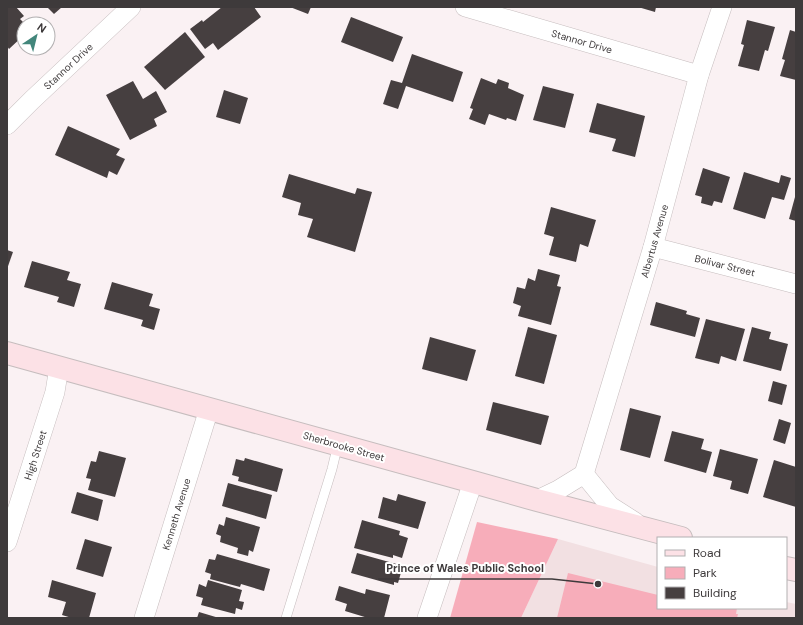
<svg xmlns="http://www.w3.org/2000/svg" width="803" height="625" font-family="'DM Sans',sans-serif">
<style>
.built{fill:#f2e0e2}
.green{fill:#f7adba}
.building{fill:#463f40}
.lines{fill:none;stroke-linecap:round;stroke-linejoin:round}
.service-casing{stroke:#c6bdbe;stroke-width:10}
.minor-casing{stroke:#c6bdbe;stroke-width:20}
.secondary-casing{stroke:#c6bdbe;stroke-width:24}
.service{stroke:#fff;stroke-width:9}
.minor{stroke:#fff;stroke-width:19}
.secondary{stroke:#fce1e6;stroke-width:22}
.labels{text-anchor:middle;stroke-width:4;stroke-linejoin:round;paint-order:stroke}
.street-label{font-size:10px;fill:#3e3a3b;stroke:#fff}
.leader{fill:none;stroke:#3e3a3b;stroke-width:1.5}
.callout-dot{fill:#3e3a3b;stroke:#fff;stroke-width:1.5}
.callout-label{font-size:11px;text-anchor:middle;font-weight:bold;fill:#3e3a3b;stroke:#fff;stroke-width:4;stroke-linejoin:round;paint-order:stroke}
</style>
<rect width="100%" height="100%" fill="#faf1f3"/>
<polygon class="built" points="558,539 658,567 658,608 786,608 786,602 796,604 796,618 521,618"/>
<g class="green">
<polygon points="477,522 558,539 521,618 450,618"/>
<polygon points="568,573 658,595 658,608 737,608 736,614 738,614 737,618 557,618"/>
</g>
<g class="building">
<polygon points="7,7 16,7 24,16 20,19 24,23 24,35 9,49 7,46"/>
<polygon points="47,7 62,7 54,14"/>
<polygon points="222,7 254,7 261,17 218,50 213,43 205,49 190,29 202,20 203,22"/>
<polygon points="290,7 311,7 308,14"/>
<polygon points="638,7 656,7 655,12"/>
<polygon points="351,17 403,37 393,62 341,42"/>
<polygon points="747,20 775,27 768,51 765,50 759,71 738,66 744,45 741,44"/>
<polygon points="790,30 796,32 796,80 780,76 785,60 782,59"/>
<polygon points="185,32 205,57 165,90 144,67"/>
<polygon points="412,54 463,72 453,102 406,86 398,109 383,104 391,80 402,83"/>
<polygon points="481,78 496,84 498,79 509,83 508,88 524,95 516,121 507,118 506,120 489,114 485,125 469,119 473,109 470,108"/>
<polygon points="133,81 143,99 156,91 167,112 154,119 157,126 130,140 106,95"/>
<polygon points="543,86 574,94 565,128 533,120"/>
<polygon points="224,90 248,98 240,124 216,117"/>
<polygon points="597,103 645,116 635,157 612,151 616,139 589,132"/>
<polygon points="68,126 120,149 116,155 125,159 117,175 109,171 107,178 55,155"/>
<polygon points="703,168 730,177 722,203 714,201 712,206 701,203 702,197 695,195"/>
<polygon points="744,172 779,183 781,175 791,178 784,200 772,197 765,219 733,209"/>
<polygon points="289,174 355,194 357,188 372,192 355,252 307,237 313,219 298,215 301,203 282,197"/>
<polygon points="795,197 796,197 796,221 789,219"/>
<polygon points="551,207 596,220 588,247 580,244 576,262 549,255 554,237 544,234"/>
<polygon points="7,250 13,252 7,269"/>
<polygon points="32,261 70,272 67,280 81,284 74,307 57,302 59,297 24,287"/>
<polygon points="538,269 560,275 557,286 561,287 551,325 518,316 521,306 513,303 517,287 525,289 528,278 535,281"/>
<polygon points="112,282 153,294 149,306 160,309 154,330 141,326 143,320 104,309"/>
<polygon points="656,302 687,311 686,314 700,318 695,337 650,325"/>
<polygon points="706,319 745,329 736,361 721,356 719,364 695,358"/>
<polygon points="528,327 557,335 544,384 515,376"/>
<polygon points="752,327 771,332 769,339 788,344 781,371 743,361"/>
<polygon points="430,337 476,350 467,381 422,369"/>
<polygon points="773,381 787,385 782,405 768,401"/>
<polygon points="493,402 549,416 541,445 486,430"/>
<polygon points="630,408 661,416 650,458 620,450"/>
<polygon points="779,419 791,423 785,444 773,440"/>
<polygon points="672,431 704,439 701,449 712,452 706,473 664,461"/>
<polygon points="720,449 758,459 748,494 730,489 732,481 713,476"/>
<polygon points="99,451 126,458 115,497 88,490 91,479 86,478 91,461 96,462"/>
<polygon points="245,458 283,469 277,492 238,481 239,477 232,475 236,459 244,461"/>
<polygon points="774,460 796,467 796,507 763,497"/>
<polygon points="228,483 272,495 266,519 222,506"/>
<polygon points="77,492 103,500 98,521 71,513"/>
<polygon points="398,494 426,502 418,529 378,518 383,497 396,501"/>
<polygon points="226,517 260,527 253,552 249,550 248,556 237,553 238,548 220,542 221,536 216,534 219,524 224,526"/>
<polygon points="362,520 400,531 399,535 408,538 402,558 393,555 393,558 354,548"/>
<polygon points="85,539 112,547 103,577 76,569"/>
<polygon points="357,553 400,565 399,568 402,569 398,583 394,582 394,585 351,573"/>
<polygon points="217,554 270,569 264,591 241,584 240,587 210,579 211,574 205,572 209,559 215,560"/>
<polygon points="52,580 96,593 89,618 72,618 62,615 66,602 48,597"/>
<polygon points="208,580 242,590 239,601 244,602 242,610 236,608 235,614 201,605 203,598 196,596 199,584 206,587"/>
<polygon points="339,586 365,594 366,589 390,595 384,618 368,618 345,611 347,604 335,600"/>
<polygon points="199,612 219,618 197,618"/>
</g>
<g class="lines">
<defs>
<polyline id="service" points="286,618 332,469 338,444"/>
<g id="minor">
<polyline points="465,7 699,75"/>
<polyline points="7,125 32,100 131,7"/>
<polyline points="653,247 796,284"/>
<polyline points="584,474 610,506 635,522"/>
<polyline points="537,500 558,490 584,474 653,247 699,75 722,7"/>
<polyline points="7,542 55,392 59,367"/>
<polyline points="144,618 209,409"/>
<polyline points="427,618 473,482"/>
</g>
<g id="secondary">
<polyline points="7,353 473,482 537,500 681,538"/>
<polyline points="786,568 796,570"/>
</g>
</defs>
<use href="#service" class="service-casing"/>
<use href="#minor" class="minor-casing"/>
<use href="#secondary" class="secondary-casing"/>
<use href="#service" class="service"/>
<use href="#minor" class="minor"/>
<use href="#secondary" class="secondary"/>
</g>
<g class="labels">
<g class="street-label">
<text transform="translate(582 41) rotate(16)" y="4">Stannor Drive</text>
<text transform="translate(68 66) rotate(-43)" y="4">Stannor Drive</text>
<text transform="translate(654 241) rotate(-74)" y="4">Albertus Avenue</text>
<text transform="translate(725 265) rotate(14)" y="4">Bolivar Street</text>
<text transform="translate(344 446) rotate(16)" y="4">Sherbrooke Street</text>
<text transform="translate(35 455) rotate(-72)" y="4">High Street</text>
<text transform="translate(176 514) rotate(-73)" y="4">Kenneth Avenue</text>
</g>
</g>
<path class="leader" d="M598 584L552 579H378"/>
<circle class="callout-dot" cx="598" cy="584" r="4"/>
<g class="callout-label">
<text x="465" y="572">Prince of Wales Public School</text>
</g>
<rect width="803" height="625" fill="none" stroke="#3e3a3b" stroke-width="16"/>
<rect x="657" y="537" width="130" height="72" fill="#ffffff" stroke="#b2b0b1"/>
<rect x="665" y="550" width="20" height="6" fill="#fce1e6" stroke="#b2b0b1"/>
<text x="693" y="557" font-size="12" fill="#3e3a3b">Road</text>
<rect x="665" y="567" width="20" height="12" fill="#f7adba" stroke="#b2b0b1"/>
<text x="693" y="577" font-size="12" fill="#3e3a3b">Park</text>
<rect x="665" y="587" width="20" height="12" fill="#463f40" stroke="#b2b0b1"/>
<text x="693" y="597" font-size="12" fill="#3e3a3b">Building</text>
<g transform="translate(36 36) rotate(35)"><circle r="19" fill="#ffffff" stroke="#b2b0b1"/>
<path d="M0-3L7 15L0 10L-7 15Z" fill="#42867b"/>
<text y="-6" font-size="11" font-weight="bold" text-anchor="middle" fill="#3e3a3b">N</text>
</g>
</svg>
